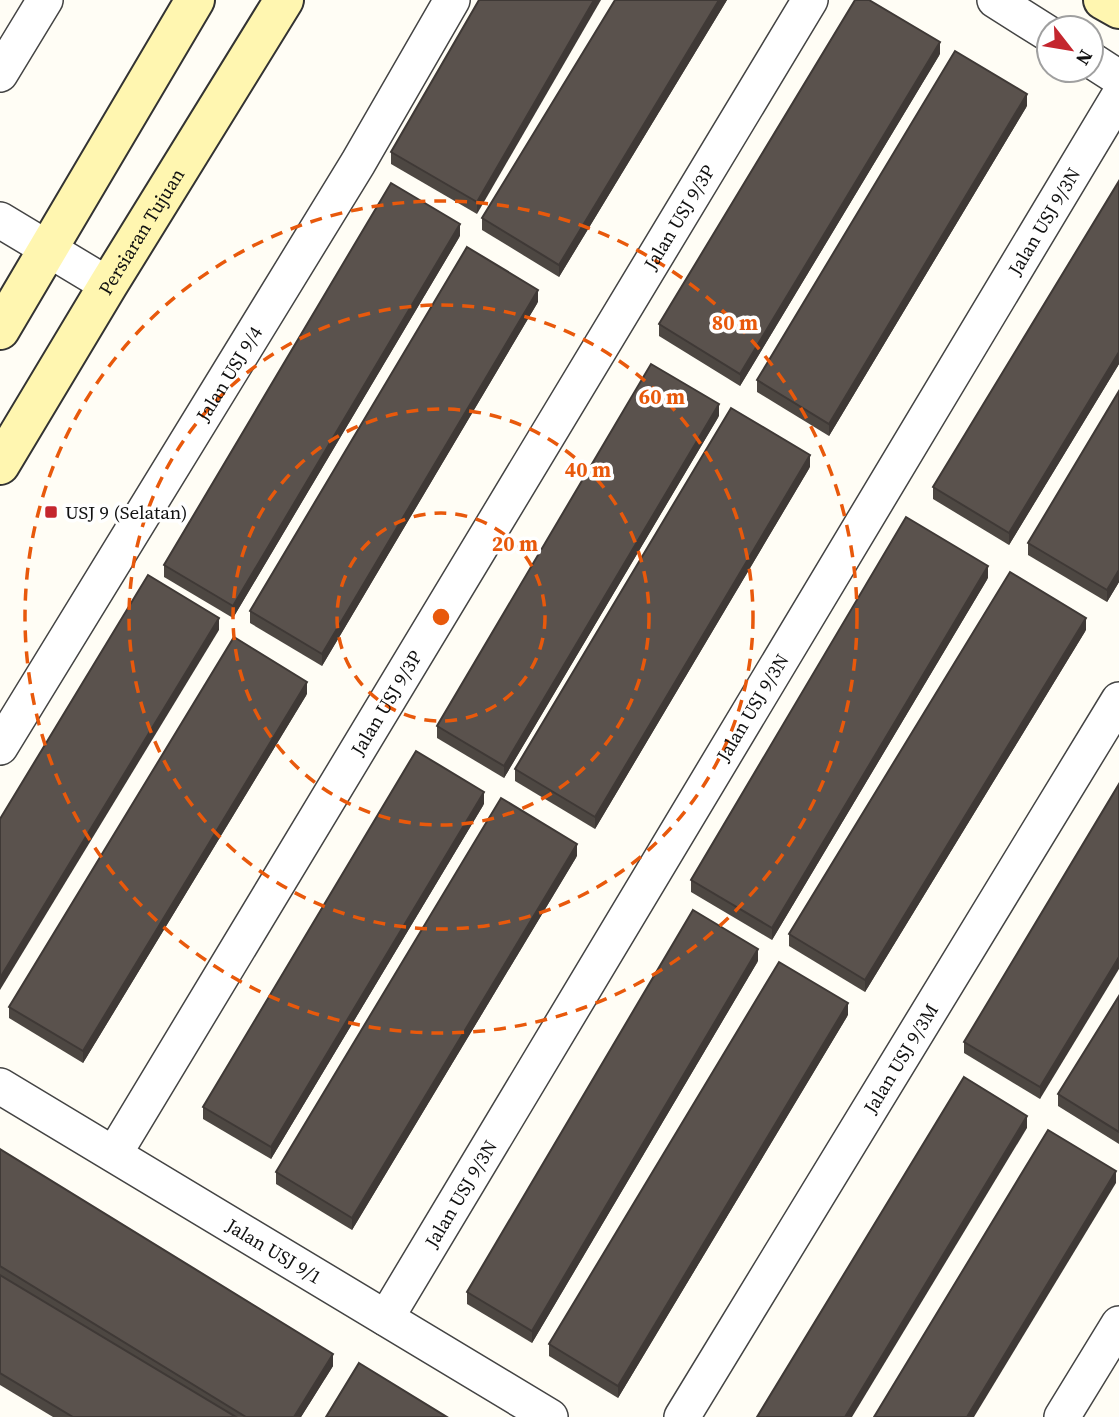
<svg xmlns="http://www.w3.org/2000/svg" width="1119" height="1417" font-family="'Source Serif 4',serif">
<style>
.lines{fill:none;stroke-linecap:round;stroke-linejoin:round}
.street-casing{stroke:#444;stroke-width:38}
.secondary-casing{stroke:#333;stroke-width:42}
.street{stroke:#fff;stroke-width:35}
.secondary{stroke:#fff6b0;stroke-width:38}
.wall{fill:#4d4742}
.shaded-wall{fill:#3f3936}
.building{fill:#5a524d;stroke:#3f3936;stroke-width:2}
.ring{fill:none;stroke:#e8590c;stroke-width:3.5;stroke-dasharray:12 9}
.poi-dot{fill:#c4262e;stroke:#fff;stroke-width:2.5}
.labels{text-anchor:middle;stroke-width:7;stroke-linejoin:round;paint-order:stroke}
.street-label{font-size:19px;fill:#111;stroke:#fff}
.poi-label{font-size:19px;fill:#111;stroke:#fff;text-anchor:start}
.centre{fill:#e8590c;stroke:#fff;stroke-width:3.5}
.ring-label{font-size:21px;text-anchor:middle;font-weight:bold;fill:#e8590c;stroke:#fff;stroke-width:7;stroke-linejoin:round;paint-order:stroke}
</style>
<rect width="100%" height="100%" fill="#fffdf5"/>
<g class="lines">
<defs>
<g id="street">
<polyline points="995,0 1049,34"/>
<polyline points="1091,60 1119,78"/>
<polyline points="0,74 45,0"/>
<polyline points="0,220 108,285"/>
<path id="s1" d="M0,747L358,163L452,0"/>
<path id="s2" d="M0,1086L550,1417"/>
<path id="s3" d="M114,1154L810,0"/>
<path id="s4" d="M386,1318L1119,96"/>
<path id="s5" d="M682,1417L1119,700"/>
<polyline points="1062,1417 1119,1324"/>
</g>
<g id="secondary">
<polyline points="1103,0 1119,9"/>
<polyline points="0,330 195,0"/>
<path id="s6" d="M0,465L108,285L284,0"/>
</g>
</defs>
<use href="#street" class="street-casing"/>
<use href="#secondary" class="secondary-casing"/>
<use href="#street" class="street"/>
<use href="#secondary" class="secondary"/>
</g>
<g class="wall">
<polygon points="479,0 477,214 391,164 391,152"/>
<polygon points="615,0 727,0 559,277 482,230 482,218"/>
<polygon points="940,54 740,386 659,336 659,324"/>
<polygon points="1027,106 829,436 757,392 757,380"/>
<polygon points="1119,181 1119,364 1009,545 933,499 933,487"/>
<polygon points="460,236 233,618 164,577 164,565"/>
<polygon points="538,302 322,666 250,623 250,611"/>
<polygon points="1119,391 1119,582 1107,602 1028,555 1028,543"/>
<polygon points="719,416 504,778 437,738 437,726"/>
<polygon points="810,467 595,829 515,781 515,769"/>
<polygon points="988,578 772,940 691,892 691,880"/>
<polygon points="1086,630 865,992 789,946 789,934"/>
<polygon points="307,694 83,1063 9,1018 9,1007"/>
<polygon points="1119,784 1040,1099 964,1053 964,1042"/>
<polygon points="484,804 271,1159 203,1119 203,1107"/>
<polygon points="577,856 352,1230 276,1184 276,1172"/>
<polygon points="758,961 532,1343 467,1304 467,1292"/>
<polygon points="1119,996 1119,1144 1058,1106 1058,1094"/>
<polygon points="848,1015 618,1398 549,1356 549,1344"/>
<polygon points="0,1149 333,1366 301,1417 53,1417 0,1385"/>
</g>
<g class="shaded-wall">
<polygon points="594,0 601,0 477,214 477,202"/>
<polygon points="719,0 727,0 559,277 559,265"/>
<polygon points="940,42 940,54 740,386 740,374"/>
<polygon points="1027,94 1027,106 829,436 829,424"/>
<polygon points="460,224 460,236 233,618 233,606"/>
<polygon points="538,290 538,302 322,666 322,654"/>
<polygon points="1119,352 1119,364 1009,545 1009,533"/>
<polygon points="719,404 719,416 504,778 504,766"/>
<polygon points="810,455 810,467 595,829 595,817"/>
<polygon points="988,566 988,578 772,940 772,928"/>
<polygon points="1119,570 1119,582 1107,602 1107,590"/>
<polygon points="219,618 219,630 0,990 0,978"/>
<polygon points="1086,618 1086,630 865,992 865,980"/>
<polygon points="307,682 307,694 83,1063 83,1051"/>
<polygon points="484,792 484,804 271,1159 271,1147"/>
<polygon points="577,844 577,856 352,1230 352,1218"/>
<polygon points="758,949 758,961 532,1343 532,1331"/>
<polygon points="1119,957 1119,969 1040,1099 1040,1087"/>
<polygon points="848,1003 848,1015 618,1398 618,1386"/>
<polygon points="1027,1116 1027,1128 852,1417 845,1417"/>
<polygon points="1116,1171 1116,1183 974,1417 967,1417"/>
<polygon points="333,1354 333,1366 301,1417 294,1417"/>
</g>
<g class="building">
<polygon points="479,0 594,0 477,202 391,152"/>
<polygon points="615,0 719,0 559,265 482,218"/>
<polygon points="855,0 869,0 940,42 740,374 659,324"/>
<polygon points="955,51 1027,94 829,424 757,380"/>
<polygon points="1119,181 1119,352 1009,533 933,487"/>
<polygon points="391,183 460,224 233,606 164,565"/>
<polygon points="467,247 538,290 322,654 250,611"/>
<polygon points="651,364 719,404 504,766 437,726"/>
<polygon points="1119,391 1119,570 1107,590 1028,543"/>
<polygon points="731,408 810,455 595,817 515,769"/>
<polygon points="906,517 988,566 772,928 691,880"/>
<polygon points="1010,572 1086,618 865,980 789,934"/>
<polygon points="148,575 219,618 0,978 0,819"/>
<polygon points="234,637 307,682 83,1051 9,1007"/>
<polygon points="416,751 484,792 271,1147 203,1107"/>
<polygon points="1119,784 1119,957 1040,1087 964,1042"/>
<polygon points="501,798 577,844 352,1218 276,1172"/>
<polygon points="693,910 758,949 532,1331 467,1292"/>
<polygon points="779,962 848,1003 618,1386 549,1344"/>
<polygon points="1119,996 1119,1132 1058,1094"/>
<polygon points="964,1077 1027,1116 845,1417 757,1417"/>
<polygon points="1048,1130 1116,1171 967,1417 874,1417"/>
<polygon points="0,1149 333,1354 294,1417 246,1417 0,1266"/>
<polygon points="0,1275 236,1417 73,1417 0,1373"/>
<polygon points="359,1363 447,1417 326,1417"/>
</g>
<g class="ring">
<circle cx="441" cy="617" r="104"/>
<circle cx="441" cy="617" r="208"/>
<circle cx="441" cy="617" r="312"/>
<circle cx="441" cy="617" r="416"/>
</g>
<rect class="poi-dot" x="44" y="505" width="14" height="14" rx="3.5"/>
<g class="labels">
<g class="street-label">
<text dy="7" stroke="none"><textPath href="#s3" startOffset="1094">Jalan USJ 9/3P</textPath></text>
<text dy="7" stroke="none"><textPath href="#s4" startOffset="1279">Jalan USJ 9/3N</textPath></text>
<text dy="7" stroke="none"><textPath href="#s6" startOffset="273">Persiaran Tujuan</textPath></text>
<text dy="7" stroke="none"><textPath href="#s1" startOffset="438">Jalan USJ 9/4</textPath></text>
<text dy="7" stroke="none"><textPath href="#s3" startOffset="527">Jalan USJ 9/3P</textPath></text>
<text dy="7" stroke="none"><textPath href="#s4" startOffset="712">Jalan USJ 9/3N</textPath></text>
<text dy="7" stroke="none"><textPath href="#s5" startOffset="420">Jalan USJ 9/3M</textPath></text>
<text dy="7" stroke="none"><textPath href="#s4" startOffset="145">Jalan USJ 9/3N</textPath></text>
<text dy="7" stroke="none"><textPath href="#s2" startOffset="320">Jalan USJ 9/1</textPath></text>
</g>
<g class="poi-label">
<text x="65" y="519">USJ 9 (Selatan)</text>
</g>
</g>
<circle cx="441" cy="617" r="10" class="centre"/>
<g class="ring-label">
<text x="735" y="330">80 m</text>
<text x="662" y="404">60 m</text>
<text x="588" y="477">40 m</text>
<text x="515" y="551">20 m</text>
</g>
<g transform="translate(1070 49) rotate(121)"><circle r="33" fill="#ffffff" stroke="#a0a0a0" stroke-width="2"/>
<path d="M0-5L12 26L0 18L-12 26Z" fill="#c4262e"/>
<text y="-10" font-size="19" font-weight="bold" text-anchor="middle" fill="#111111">N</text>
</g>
</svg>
